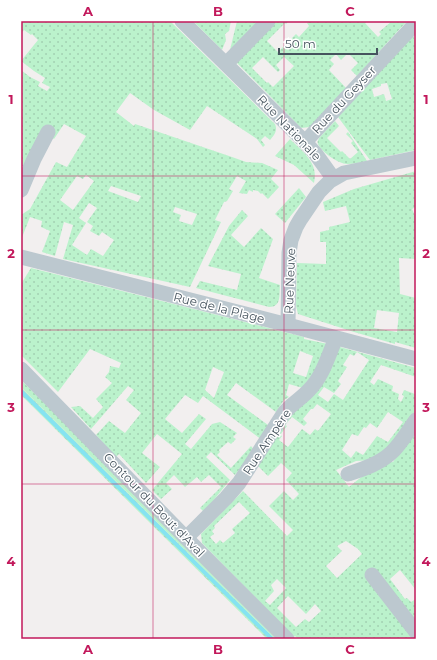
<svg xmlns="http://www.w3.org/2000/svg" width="437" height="660" font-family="Montserrat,sans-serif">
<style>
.grass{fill:url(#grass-dots);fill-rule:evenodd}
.wetland{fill:url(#wetland-marsh)}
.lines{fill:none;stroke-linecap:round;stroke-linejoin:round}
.stream{stroke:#85e3f1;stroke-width:4}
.minor{stroke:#bcc8cf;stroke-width:15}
.grid{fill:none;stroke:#c2185b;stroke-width:1;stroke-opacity:0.55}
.labels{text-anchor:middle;stroke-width:3;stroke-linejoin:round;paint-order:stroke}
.street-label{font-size:12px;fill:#46545e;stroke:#fff}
.neatline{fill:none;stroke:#c2185b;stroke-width:1.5}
.grid-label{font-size:13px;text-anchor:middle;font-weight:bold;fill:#c2185b}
</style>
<defs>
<pattern id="grass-dots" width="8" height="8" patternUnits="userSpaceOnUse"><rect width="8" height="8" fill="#bbf2cc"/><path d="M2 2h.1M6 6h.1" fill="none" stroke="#a2d1b2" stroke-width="1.8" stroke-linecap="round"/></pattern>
<pattern id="wetland-marsh" width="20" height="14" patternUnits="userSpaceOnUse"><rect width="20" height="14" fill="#bbf2cc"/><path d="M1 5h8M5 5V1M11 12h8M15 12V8" fill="none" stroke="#a2d1b2"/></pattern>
</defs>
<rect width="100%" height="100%" fill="#f2efef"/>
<g class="grass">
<path d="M21,21H170L275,124C278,131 274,135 270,140L265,136L261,140L265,145L263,147L257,139L207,106L190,130L154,110L130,93L116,112L134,126L135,124L147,128L232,157L246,162L262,163L278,170L271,179L279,187L268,199L262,193L261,194L258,191L253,190V192L249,190L247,194L239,193L246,181L237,176L229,189L233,191L227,201L224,202L215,220L221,222L190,287L63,259L73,225L64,222L55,256L42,252L50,231L41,227L42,221L30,217L21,240V215L30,209L56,162L67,167L86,136L64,124L54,139L51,137L32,172L21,165V70L30,77L40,82L38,86L47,91L50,87L42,83L45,78L34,71L21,61L38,40L32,34L31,35L24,30L21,34ZM86,175L94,181L73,210L60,200L77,176L83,179ZM111,186L141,196L138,202L108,191ZM89,203L97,208L87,222L93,226L90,231L99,236L102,232L114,240L103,256L91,249L87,255L72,245L86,223L79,218ZM175,207L197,214L192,225L179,221L181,215L173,212Z"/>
<polygon points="193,21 231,21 229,31 225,34 226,40 222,50"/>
<polygon points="237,21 259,21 230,50"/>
<path d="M276,21H289L286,24L285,23L267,41L278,52L296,34L299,37L309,26L307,23L309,21H367L365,23L378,37L381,34L379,32L392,21H407L357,76L351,70L358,63L348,53L341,60L336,54L330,60L334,64L329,70L346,88L310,127L301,128L267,93L236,62ZM263,57L278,72L280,70L276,65L284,57L294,66L273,87L268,82L267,83L252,68Z"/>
<path d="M413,35L416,44V150L370,160L338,117ZM387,83L392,99L386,101L384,94L374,97L372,89L381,86V84Z"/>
<path d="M335,121L339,126L327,138L341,152L342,151L350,159L358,152L351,143L353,141L346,134L348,132L367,161C361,162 354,164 347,164C339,164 321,152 318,144C317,141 318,141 319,138Z"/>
<path d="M290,139C303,152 319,163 314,183L294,165L275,156Z"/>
<path d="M416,171V207L412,209L416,218V259L399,258L400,294L416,298V348L395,342V344L354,332L298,314L296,306L297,263L326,264V242H320V232L329,230V227L350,222L346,206L325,211L323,202L354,189ZM377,310L399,313L397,332L374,328Z"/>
<polygon points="299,188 306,197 285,223 275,214"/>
<path d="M242,210L248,216L231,235L244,247L261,228L273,239L259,278L280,285C279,294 282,307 269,307L196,288L200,281L237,290L241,274L208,266L229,226Z"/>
<path d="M31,268L304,337V339L328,344L306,389L289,384L286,395L289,397L284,400L276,412L236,383L227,395L268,425L262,440L203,396L198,403L185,395L165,419L182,433L199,414L206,419L185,444L191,449L212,424L220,422L237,433L233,437L236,439L231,444L228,442L219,450L220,452L217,455L231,468L251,446L254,450L235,475L211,452L206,457L230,480L204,512L200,508L221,487L209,475L201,482L197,477L185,487L174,475L166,483L172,489L161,499L152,490L182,454L157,434L142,453L160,467L146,483L119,454L116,457L96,435L109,421L125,433L141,413L126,400L134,390L128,386L91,429L71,407L80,406L93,418L103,407L96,399L112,383L105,377L109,372L110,366L119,368L121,363L90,349L58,392L21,355V284ZM300,351L313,356L306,377L293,373ZM213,367L224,372L214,398L205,390Z"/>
<path d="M340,347L416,368V377L381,365L370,382L374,385L378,379L393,386L392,391L399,394L398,399L401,402L404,396L402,395L404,390L415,394H416V412L391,445L373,460L356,461L336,470L349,487C362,477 376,463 393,462L416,429V590L400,570L390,579L405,599L407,598L411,602L416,599V639H298L295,636L294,637L202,543L201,534L228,506L243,491L287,536L293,530L269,506L284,491L293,500L299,494L286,480L292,473L281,463L268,476L258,466L272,443ZM357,352L369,360L343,400L334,394L328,402L318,395L324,387L334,393L341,384L338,381L347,367L343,365L350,354L354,356ZM317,404L331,414L318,431L315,429L310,435L302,429L288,447L279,440L282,436L280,435L287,426L285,425L292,417L304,426L307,423L303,419L311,409H313ZM388,412L403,422L388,442L377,436L363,455L356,451L351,458L342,450L352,434L358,436L364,427L366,428L370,423L377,428ZM239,502L250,513L232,529L235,533L223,543L220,540L216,544L210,537L214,534L212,531L215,528L214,526ZM346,541L358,549L362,554L337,578L326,566L342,551L337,546ZM277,579L286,588L270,605L265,601L274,591L271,585ZM288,596L306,614L315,604L321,611L309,622L305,619L296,627L277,608Z"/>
<polygon points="21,380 96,453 280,639 275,639 21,387"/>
</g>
<polygon class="wetland" points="21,387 275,639 267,639 21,395"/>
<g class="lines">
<polyline class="stream" points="21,391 272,639"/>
<g class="minor">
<polyline points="182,21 305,142 315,153 333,178"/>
<polyline points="226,64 268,21"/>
<polyline points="305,142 416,23"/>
<polyline points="21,190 34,159 48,132"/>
<polyline points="21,257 288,325 416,359"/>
<polyline points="288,325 289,253 291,240 296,227 300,220 319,192 330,181 344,173 416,158"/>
<polyline points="21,369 186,538 287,639"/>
<path d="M348,474C363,469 379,464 391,453C401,444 408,431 416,420"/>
<path d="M186,538L226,498L239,483L284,413C291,404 301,399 309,390C323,376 328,356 336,338"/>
<polyline points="372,575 416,632"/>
</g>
</g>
<path class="grid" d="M153,21V639M284,21V639M21,176H416M21,330H416M21,484H416"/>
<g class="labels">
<g class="street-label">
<text transform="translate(344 100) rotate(-47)" y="4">Rue du Geyser</text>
<text transform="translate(289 128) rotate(46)" y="4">Rue Nationale</text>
<text transform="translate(290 281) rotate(-88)" y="4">Rue Neuve</text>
<text transform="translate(219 308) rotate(14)" y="4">Rue de la Plage</text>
<text transform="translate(267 442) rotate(-56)" y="4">Rue Ampère</text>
<text transform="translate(154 505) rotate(46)" y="4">Contour du Bout d'Aval</text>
</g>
</g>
<rect width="437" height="660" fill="none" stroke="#ffffff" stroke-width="44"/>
<path d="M279 48v6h98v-6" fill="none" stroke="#46545e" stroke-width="2"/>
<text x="285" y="48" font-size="12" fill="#46545e" stroke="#ffffff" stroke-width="3" paint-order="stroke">50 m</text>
<rect x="22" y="22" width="393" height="616" class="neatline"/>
<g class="grid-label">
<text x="88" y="16">A</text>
<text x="218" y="16">B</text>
<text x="350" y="16">C</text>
<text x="11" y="104">1</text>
<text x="426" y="104">1</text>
<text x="11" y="258">2</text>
<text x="426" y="258">2</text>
<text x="11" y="412">3</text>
<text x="426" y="412">3</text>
<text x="11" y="566">4</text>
<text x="426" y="566">4</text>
<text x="88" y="654">A</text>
<text x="218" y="654">B</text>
<text x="350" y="654">C</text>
</g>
</svg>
